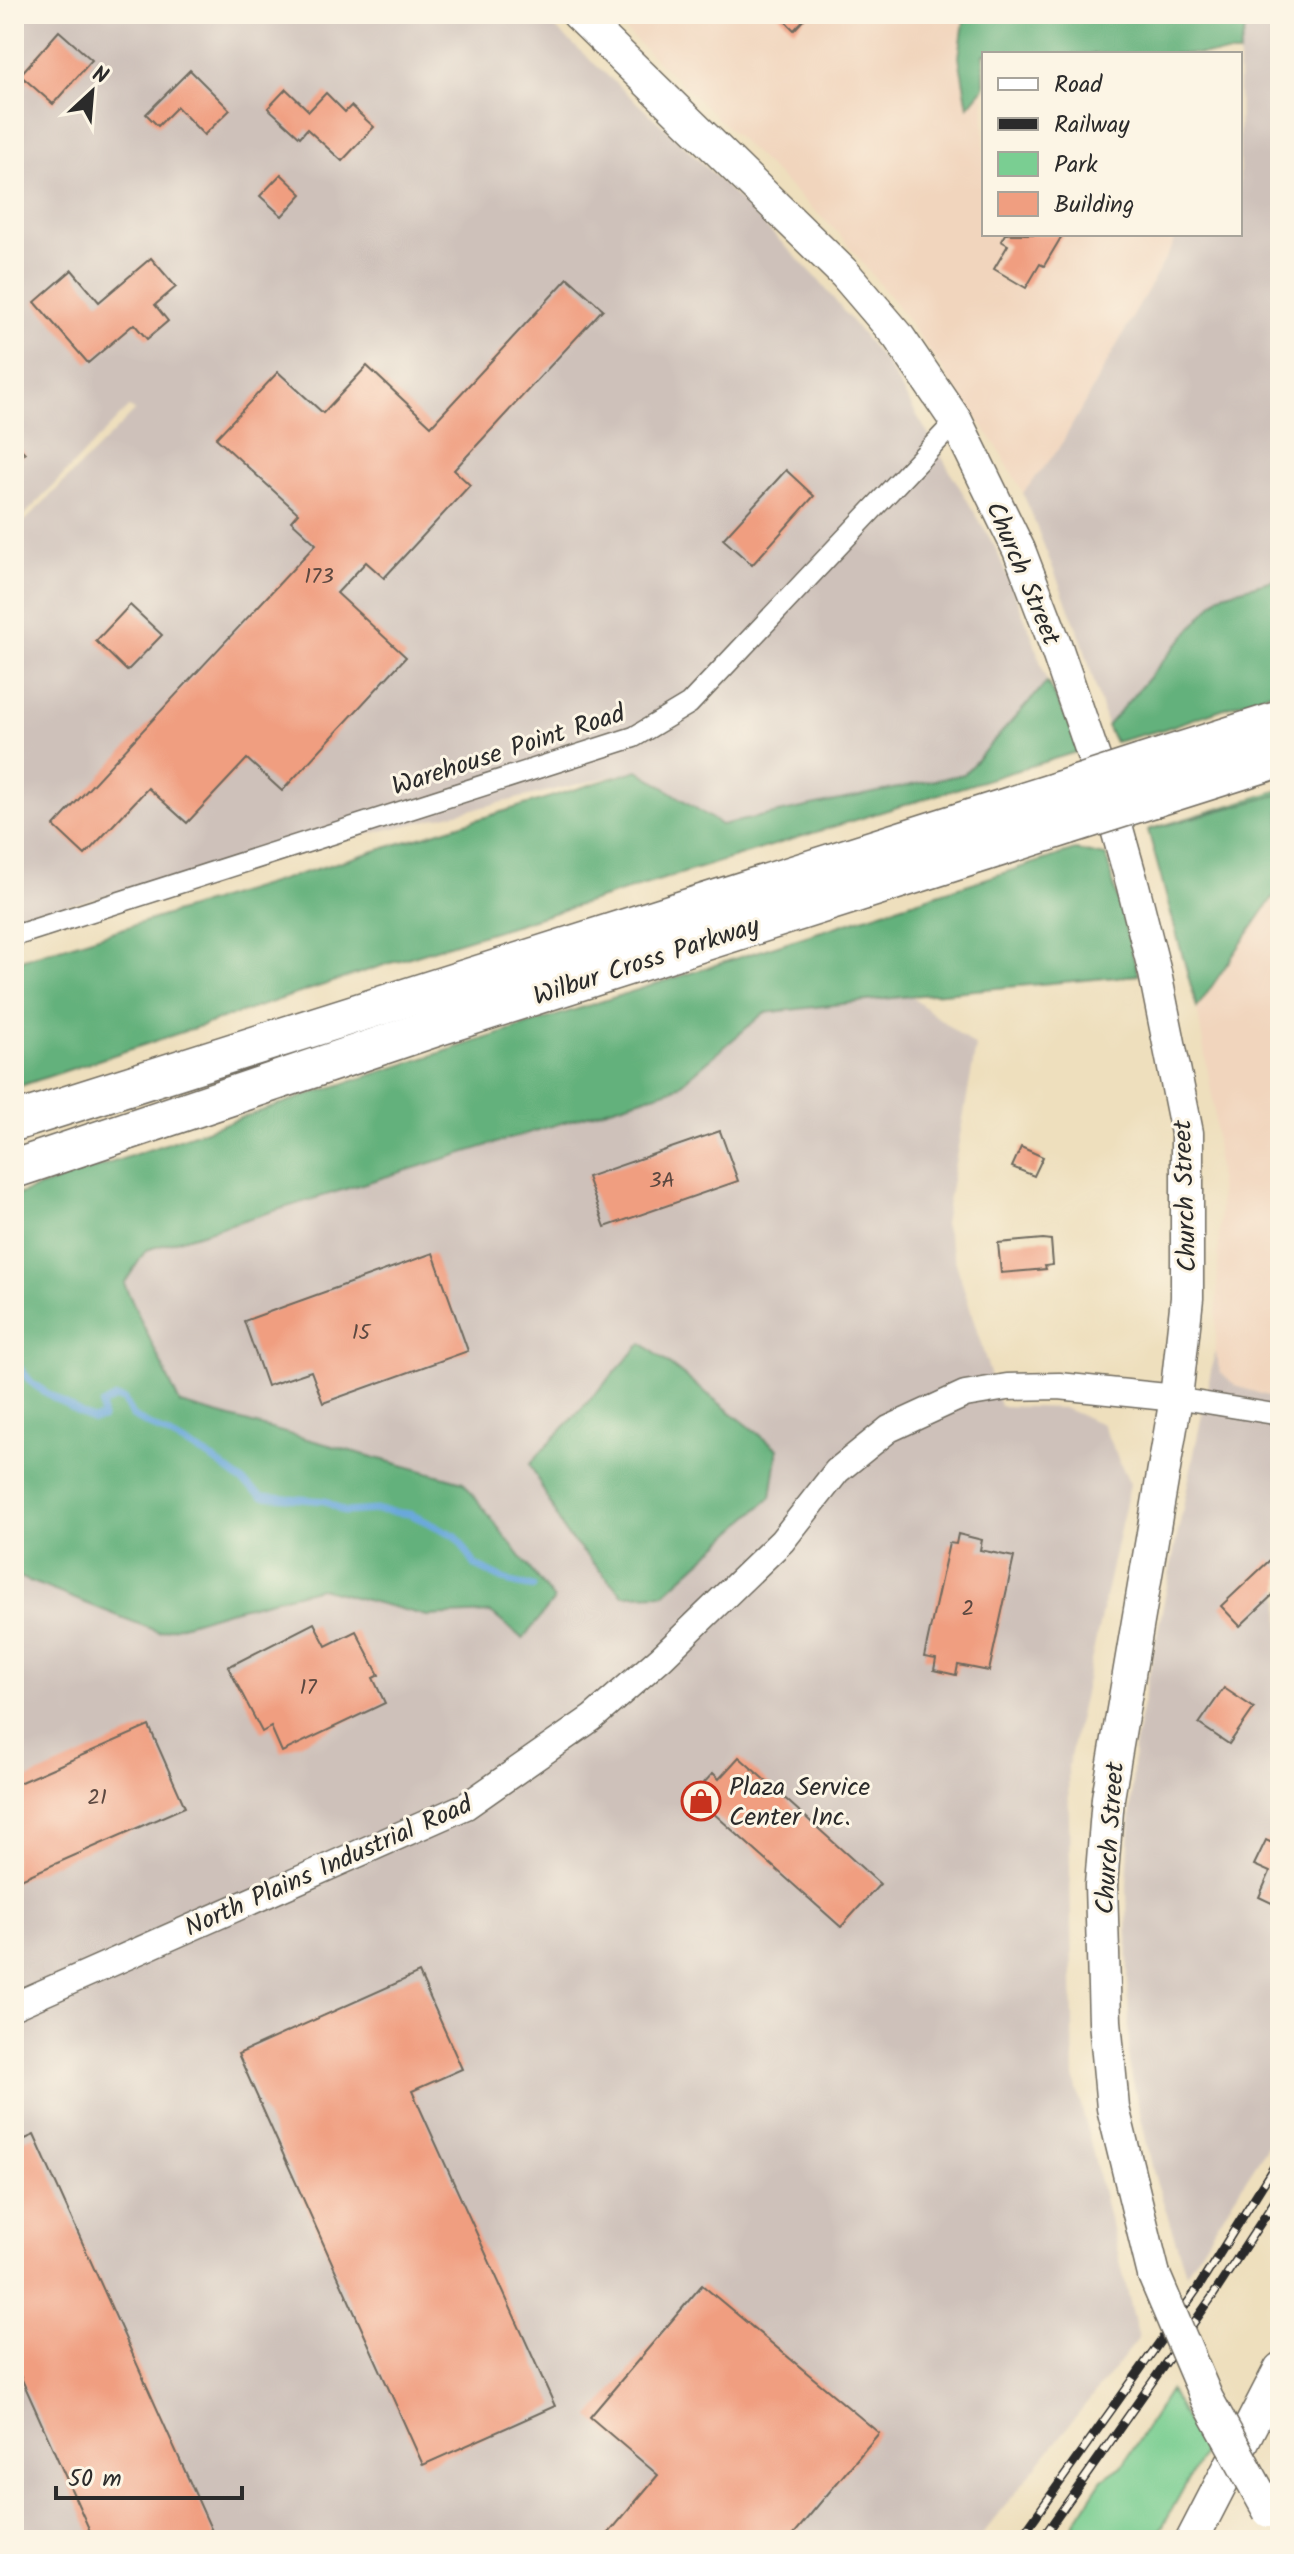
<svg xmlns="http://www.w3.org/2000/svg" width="1294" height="2554" font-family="Kalam,sans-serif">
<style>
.built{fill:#f1d5bd}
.industrial{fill:#cec1ba;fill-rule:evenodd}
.green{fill:#7ace92;stroke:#527c5e;stroke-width:2}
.forest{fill:#63b17c;stroke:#476e54;stroke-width:2}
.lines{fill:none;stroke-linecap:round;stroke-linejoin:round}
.stream{stroke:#69a8db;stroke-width:7}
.building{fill:#f09e80}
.minor-casing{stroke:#6f6a5e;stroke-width:23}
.tertiary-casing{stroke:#6f6a5e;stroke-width:29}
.primary-casing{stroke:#6f6a5e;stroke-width:35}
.motorway-casing{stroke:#6f6a5e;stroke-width:41}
.minor{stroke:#fff;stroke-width:20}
.tertiary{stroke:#fff;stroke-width:26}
.primary{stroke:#fff;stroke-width:32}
.motorway{stroke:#fff;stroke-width:38}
.rail-casing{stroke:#2b2b2b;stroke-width:9}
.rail{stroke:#fcf5e5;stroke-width:6;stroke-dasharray:18;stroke-linecap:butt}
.primary-bridge-casing{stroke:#6f6a5e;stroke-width:35;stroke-linecap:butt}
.motorway-bridge-casing{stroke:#6f6a5e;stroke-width:41;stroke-linecap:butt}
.primary-bridge{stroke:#fff;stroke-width:32}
.motorway-bridge{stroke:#fff;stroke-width:38}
.labels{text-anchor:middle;stroke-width:6;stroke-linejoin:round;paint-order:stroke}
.number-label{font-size:22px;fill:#5c4840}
.street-label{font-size:26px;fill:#2b2b2b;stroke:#fcf5e5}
.poi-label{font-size:26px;fill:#2b2b2b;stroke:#fcf5e5;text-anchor:start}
</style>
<rect width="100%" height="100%" fill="#fcf5e5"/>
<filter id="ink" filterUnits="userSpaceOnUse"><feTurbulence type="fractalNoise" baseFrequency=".0125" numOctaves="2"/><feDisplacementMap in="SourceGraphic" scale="16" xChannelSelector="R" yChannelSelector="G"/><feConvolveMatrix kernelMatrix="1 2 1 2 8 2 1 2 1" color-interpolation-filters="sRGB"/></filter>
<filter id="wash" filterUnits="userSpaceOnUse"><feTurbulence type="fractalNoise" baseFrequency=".006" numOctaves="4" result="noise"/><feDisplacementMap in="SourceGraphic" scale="32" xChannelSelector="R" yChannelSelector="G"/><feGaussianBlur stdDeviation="1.8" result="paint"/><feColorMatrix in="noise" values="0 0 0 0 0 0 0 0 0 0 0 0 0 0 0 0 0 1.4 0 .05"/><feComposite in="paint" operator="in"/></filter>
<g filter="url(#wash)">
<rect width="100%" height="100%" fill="#eedfbd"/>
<g class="built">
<polygon points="608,14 965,14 968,106 984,88 984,234 1175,234 1172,247 1058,450 1023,493 996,445 895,303 839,234"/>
<polygon points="1280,887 1280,1400 1236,1386 1220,1372 1215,1351 1220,1205 1214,1108 1197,1008"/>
</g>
<g class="industrial">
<polygon points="14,14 540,14 693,154 817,278 889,368 995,547 1031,633 1047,682 964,774 721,825 638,770 14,918 14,532 135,411 129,407 14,526"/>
<polygon points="1249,14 1280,14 1280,578 1220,595 1107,726 1082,641 1023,493 1058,450 1172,247 1175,234 1240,234 1239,54"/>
<path d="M910,996L976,1047L944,1224L1000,1406L1063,1408L1102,1424L1130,1484L1068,1766L1074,2077L1139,2338L978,2540H14V1575L159,1632L228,1611L320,1588L427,1616L491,1613L463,1482L180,1404L124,1284L146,1250L676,1088L764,1013ZM778,1450L771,1498L664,1594Z"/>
<polygon points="1215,1351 1220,1372 1236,1386 1280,1400 1280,2126 1186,2273 1153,2171 1129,2064 1127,1885 1134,1748"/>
</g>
<g class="green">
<polygon points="1280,790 1280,794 1148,830"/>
<polygon points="1170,2390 1203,2453 1155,2540 1089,2540 1073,2525 1103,2479 1122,2466"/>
<polygon points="1280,2415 1280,2433 1271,2455 1265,2443"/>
</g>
<g class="forest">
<polygon points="965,14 1249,14 1239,54 984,54 984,88 968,107 959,57"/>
<polygon points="1280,578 1280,689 1164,729 1115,742 1107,726 1220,595"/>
<polygon points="1047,682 1083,750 384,965 14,1088 14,962 638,770 721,825 964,774"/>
<polygon points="1280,794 1280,887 1197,1008 1148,830"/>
<polygon points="1075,850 1106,856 1138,975 910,996 764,1013 676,1088 146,1250 124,1284 180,1404 463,1482 554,1600 523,1639 491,1613 427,1616 320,1588 228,1611 159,1632 14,1575 14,1196 296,1099"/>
<polygon points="642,1343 778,1449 771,1497 664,1594 623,1595 565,1533 530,1464"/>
</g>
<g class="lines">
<path class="stream" d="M14,1363C24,1369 27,1381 36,1386C54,1398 73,1409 92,1420L102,1418V1405L115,1398L124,1400L132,1416L210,1457L262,1496L325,1501L345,1512L377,1510L410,1514L456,1536L476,1566L510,1582L533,1587"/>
</g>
<g id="blocks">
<g class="building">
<polygon points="778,14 809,14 794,30"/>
<polygon points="59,31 92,60 53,104 20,75"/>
<polygon points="190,70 230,110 204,135 177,107 158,126 146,114"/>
<polygon points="286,89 309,111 326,93 345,112 351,106 374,127 342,161 307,129 300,137 268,108"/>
<polygon points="281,174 302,194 282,216 260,196"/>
<polygon points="1005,234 1063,234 1044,266 1040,264 1026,288 994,269 1008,245 1001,241"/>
<polygon points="151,258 176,287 155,305 168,321 147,339 134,324 88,363 35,302 72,270 99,302"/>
<polygon points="568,278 603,309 454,470 470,485 384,578 366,562 337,593 406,657 282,791 247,759 187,823 148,788 85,855 54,826 316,544 291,521 298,513 216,438 278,372 323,413 367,366 431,426"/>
<polygon points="14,442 25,453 14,463"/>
<polygon points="786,470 814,496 752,565 723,539"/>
<polygon points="130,605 162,635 127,671 96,641"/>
<polygon points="720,1131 738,1181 605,1227 587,1177"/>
<polygon points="1021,1147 1043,1157 1034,1176 1012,1167"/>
<polygon points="1043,1239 1051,1240 1053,1265 1045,1266 1046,1269 1001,1273 998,1243"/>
<polygon points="433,1253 468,1351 323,1403 311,1371 267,1386 244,1321"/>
<polygon points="958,1534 982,1540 980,1550 1014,1557 989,1671 958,1665 956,1675 934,1670 936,1659 924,1657 949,1543 956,1544"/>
<polygon points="1270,1560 1280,1570 1280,1588 1240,1626 1221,1606"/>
<polygon points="314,1623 326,1646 356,1631 379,1675 373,1678 385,1703 282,1752 271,1727 262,1732 228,1667"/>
<polygon points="1224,1688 1254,1708 1229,1744 1199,1724"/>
<polygon points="149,1726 185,1807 14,1882 14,1785"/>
<polygon points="739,1757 880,1884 841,1927 693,1795 713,1773 719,1779"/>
<polygon points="1280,1826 1280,1907 1259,1897 1270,1872 1254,1865 1266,1840 1272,1843"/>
<polygon points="419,1973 462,2069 412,2091 555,2406 423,2465 238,2054"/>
<polygon points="34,2135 216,2540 94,2540 14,2362 14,2144"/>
<polygon points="702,2285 879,2433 789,2540 603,2540 658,2475 590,2417"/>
</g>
</g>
</g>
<g filter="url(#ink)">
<use href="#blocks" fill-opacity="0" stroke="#6f6a5e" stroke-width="2"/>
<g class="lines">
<defs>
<g id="minor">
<polyline points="14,936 634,737 689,704 956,421"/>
<polyline points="1176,1398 1280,1415"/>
</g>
<polyline id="tertiary" points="14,2006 466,1806 592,1718 662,1657 782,1541 837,1471 889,1429 965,1394 1007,1387 1059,1386 1176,1398"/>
<g id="primary">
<polyline points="578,14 845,274 898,336 956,421 1019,550 1055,644 1110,804 1133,886 1155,973 1187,1133 1187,1298 1176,1398 1108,1798 1101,1885 1105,2021 1113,2108 1154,2275"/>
<polyline points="1192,2540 1280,2369"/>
</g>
<g id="motorway">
<polyline points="1141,764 1280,720"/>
<polyline points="1154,798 1280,758"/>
<polyline points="14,1122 1058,791"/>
<polyline points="14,1169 439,1026 1069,825"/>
</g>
</defs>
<use href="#minor" class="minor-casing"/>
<use href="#tertiary" class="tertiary-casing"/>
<use href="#primary" class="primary-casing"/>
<use href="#motorway" class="motorway-casing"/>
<use href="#minor" class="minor"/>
<use href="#tertiary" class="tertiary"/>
<use href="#primary" class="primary"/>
<use href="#motorway" class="motorway"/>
<defs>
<g id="rail">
<polyline points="1019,2540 1198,2288 1280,2157"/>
<polyline points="1041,2540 1212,2297 1280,2193"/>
</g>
</defs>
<use href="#rail" class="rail-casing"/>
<use href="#rail" class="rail"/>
<defs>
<polyline id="primary-bridge" points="1154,2275 1207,2399 1269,2511"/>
<g id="motorway-bridge">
<polyline points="1058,791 1141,764"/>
<polyline points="1069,825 1154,798"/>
</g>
</defs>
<use href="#primary-bridge" class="primary-bridge-casing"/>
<use href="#motorway-bridge" class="motorway-bridge-casing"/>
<use href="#primary-bridge" class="primary-bridge"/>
<use href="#motorway-bridge" class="motorway-bridge"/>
</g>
</g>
<defs>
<symbol id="shop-ring" viewBox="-11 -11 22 22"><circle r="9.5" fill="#fcf5e5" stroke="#c8321e" stroke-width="1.5"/><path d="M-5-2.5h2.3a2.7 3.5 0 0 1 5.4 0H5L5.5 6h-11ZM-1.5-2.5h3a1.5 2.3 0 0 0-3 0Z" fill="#c8321e"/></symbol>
</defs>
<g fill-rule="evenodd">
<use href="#shop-ring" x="679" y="1779" width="44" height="44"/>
</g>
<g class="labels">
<g class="number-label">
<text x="319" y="583">173</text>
<text x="662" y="1187">3A</text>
<text x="361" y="1339">15</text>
<text x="968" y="1615">2</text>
<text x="308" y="1694">17</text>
<text x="97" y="1804">21</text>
</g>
<g class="street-label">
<text transform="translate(1024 573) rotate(67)" y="9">Church Street</text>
<text transform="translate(508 749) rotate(-18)" y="9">Warehouse Point Road</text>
<text transform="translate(646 960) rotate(-18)" y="9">Wilbur Cross Parkway</text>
<text transform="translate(1184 1196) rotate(-92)" y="9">Church Street</text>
<text transform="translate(1109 1838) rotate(-86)" y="9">Church Street</text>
<text transform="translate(328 1865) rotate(-24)" y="9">North Plains Industrial Road</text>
</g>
<g class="poi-label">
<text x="729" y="1795">Plaza Service<tspan x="729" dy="30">Center Inc.</tspan></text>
</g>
</g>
<rect width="1294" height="2554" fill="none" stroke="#fcf5e5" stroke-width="48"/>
<rect x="982" y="52" width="260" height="184" fill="#fcf5e5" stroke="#a8a49b" stroke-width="2"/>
<rect x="998" y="78" width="40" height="12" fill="#ffffff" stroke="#a8a49b" stroke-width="2"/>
<text x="1054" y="92" font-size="24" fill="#2b2b2b">Road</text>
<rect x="998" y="118" width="40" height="12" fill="#2b2b2b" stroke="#a8a49b" stroke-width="2"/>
<text x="1054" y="132" font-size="24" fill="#2b2b2b">Railway</text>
<rect x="998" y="152" width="40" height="24" fill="#7ace92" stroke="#a8a49b" stroke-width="2"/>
<text x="1054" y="172" font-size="24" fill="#2b2b2b">Park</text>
<rect x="998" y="192" width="40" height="24" fill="#f09e80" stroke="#a8a49b" stroke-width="2"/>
<text x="1054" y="212" font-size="24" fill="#2b2b2b">Building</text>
<g transform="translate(92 92) rotate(26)" stroke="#fcf5e5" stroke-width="6" paint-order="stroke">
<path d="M0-6L14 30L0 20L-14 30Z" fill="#2b2b2b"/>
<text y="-12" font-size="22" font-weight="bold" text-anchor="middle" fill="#2b2b2b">N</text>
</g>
<path d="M56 2486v12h186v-12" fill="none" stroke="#2b2b2b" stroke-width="4"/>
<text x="68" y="2486" font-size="24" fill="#2b2b2b" stroke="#fcf5e5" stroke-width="6" paint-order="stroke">50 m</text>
</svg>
